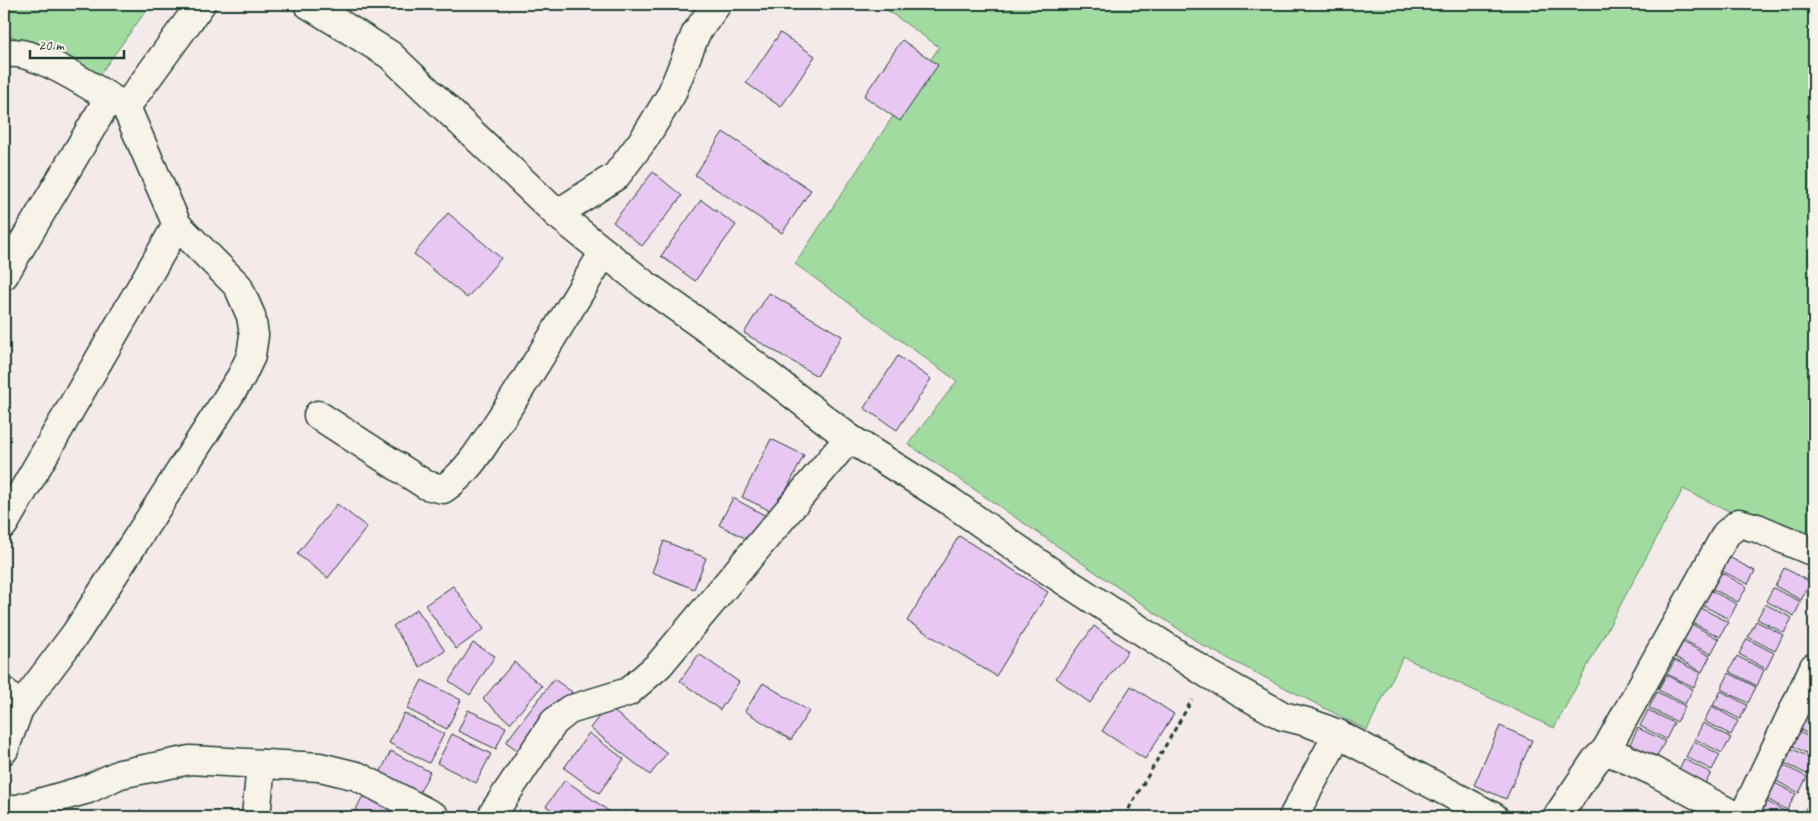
<svg xmlns="http://www.w3.org/2000/svg" width="1818" height="821" font-family="Caveat,sans-serif">
<style>
.grass{fill:#a2dba0;stroke:#608c6a}
.building{fill:#e9c7f3;stroke:#1f3d34}
.lines{fill:none;stroke-linecap:round;stroke-linejoin:round}
.minor-casing{stroke:#1f3d34;stroke-width:31}
.path{stroke:#1f3d34;stroke-width:3;stroke-dasharray:5 4;stroke-linecap:butt}
.minor{stroke:#f7f3e8;stroke-width:28}
</style>
<rect width="100%" height="100%" fill="#f4eaea"/>
<filter id="ink" filterUnits="userSpaceOnUse"><feTurbulence type="fractalNoise" baseFrequency=".02" numOctaves="2"/><feDisplacementMap in="SourceGraphic" scale="10" xChannelSelector="R" yChannelSelector="G"/><feConvolveMatrix kernelMatrix="1 2 1 2 8 2 1 2 1" color-interpolation-filters="sRGB"/></filter>
<g filter="url(#ink)">
<g class="grass">
<polygon points="4,4 151,4 100,74 4,33"/>
<polygon points="888,4 1814,4 1814,552 1683,489 1554,728 1403,657 1367,730 1202,645 908,444 957,381 795,264 939,47 884,8"/>
</g>
<g class="building">
<polygon points="780,33 815,56 781,107 746,83"/>
<polygon points="902,40 938,65 900,121 864,96"/>
<polygon points="723,132 811,190 782,233 695,175"/>
<polygon points="653,172 682,196 642,246 613,222"/>
<polygon points="701,200 736,225 695,281 661,256"/>
<polygon points="448,213 501,258 467,298 414,254"/>
<polygon points="769,293 842,336 817,376 744,333"/>
<polygon points="898,356 931,379 897,430 864,408"/>
<polygon points="771,439 804,455 775,513 742,497"/>
<polygon points="733,498 768,517 755,543 719,525"/>
<polygon points="337,504 367,527 328,578 297,554"/>
<polygon points="959,536 1048,592 996,676 907,621"/>
<polygon points="664,541 706,558 694,589 652,572"/>
<polygon points="1727,556 1755,571 1748,584 1720,570"/>
<polygon points="1784,568 1811,582 1801,600 1775,586"/>
<polygon points="1720,572 1747,587 1738,602 1711,588"/>
<polygon points="453,586 484,629 456,649 425,605"/>
<polygon points="1773,588 1801,602 1794,616 1766,601"/>
<polygon points="1710,590 1737,604 1729,619 1702,605"/>
<polygon points="1765,604 1792,618 1784,633 1757,619"/>
<polygon points="1701,608 1728,622 1720,637 1693,623"/>
<polygon points="417,609 445,651 420,667 393,626"/>
<polygon points="1756,621 1783,635 1775,651 1748,637"/>
<polygon points="1691,624 1719,639 1711,654 1683,640"/>
<polygon points="1094,626 1128,651 1090,703 1056,678"/>
<polygon points="1747,639 1774,653 1766,669 1739,654"/>
<polygon points="1683,642 1710,656 1702,672 1675,657"/>
<polygon points="473,643 495,656 470,695 449,681"/>
<polygon points="699,654 739,682 720,710 680,681"/>
<polygon points="1737,656 1764,670 1757,686 1729,671"/>
<polygon points="1675,660 1701,673 1694,687 1667,674"/>
<polygon points="514,662 542,686 510,723 483,699"/>
<polygon points="1729,673 1756,687 1748,703 1721,689"/>
<polygon points="1666,675 1693,689 1685,704 1658,690"/>
<polygon points="554,679 572,692 524,755 506,742"/>
<polygon points="422,680 461,700 447,729 407,709"/>
<polygon points="763,683 809,711 791,740 745,711"/>
<polygon points="1131,686 1174,714 1145,759 1102,731"/>
<polygon points="1721,691 1747,705 1740,719 1713,705"/>
<polygon points="1657,692 1685,706 1677,722 1649,708"/>
<polygon points="1814,696 1814,716 1805,711"/>
<polygon points="607,706 667,753 650,775 590,728"/>
<polygon points="1712,706 1738,721 1731,735 1704,721"/>
<polygon points="468,710 506,727 496,749 458,731"/>
<polygon points="1648,710 1674,723 1666,739 1640,726"/>
<polygon points="1805,712 1814,717 1814,737 1797,728"/>
<polygon points="404,713 444,734 429,763 389,743"/>
<polygon points="1703,723 1731,738 1722,753 1695,739"/>
<polygon points="1500,726 1532,740 1506,799 1474,785"/>
<polygon points="1638,728 1665,741 1655,760 1629,746"/>
<polygon points="1796,730 1814,740 1814,757 1789,744"/>
<polygon points="589,733 624,759 599,793 564,768"/>
<polygon points="452,734 491,754 476,783 437,763"/>
<polygon points="1694,741 1720,755 1712,770 1686,757"/>
<polygon points="1787,746 1814,760 1807,774 1780,761"/>
<polygon points="391,751 430,772 415,801 376,781"/>
<polygon points="1684,759 1711,773 1701,791 1675,778"/>
<polygon points="1779,763 1807,777 1799,793 1771,778"/>
<polygon points="565,780 613,814 610,817 562,817 546,806"/>
<polygon points="1769,780 1796,794 1787,810 1761,796"/>
<polygon points="366,790 406,810 402,817 352,817"/>
<polygon points="1814,793 1814,807 1809,804"/>
<polygon points="1760,798 1786,812 1784,817 1752,817"/>
<polygon points="1807,806 1814,810 1814,817 1802,817"/>
<polygon points="625,811 634,817 620,817"/>
</g>
<g class="lines">
<defs>
<g id="minor">
<polyline points="308,4 390,55 557,214 644,284 720,338 849,438 948,500 1048,570 1208,674 1283,716 1307,722 1338,734 1494,817"/>
<path d="M4,54C33,45 99,93 126,107L201,4"/>
<polyline points="557,214 616,176 644,139 671,95 696,33 717,4"/>
<polyline points="4,275 109,98"/>
<path d="M318,415L426,485L443,489C469,472 484,444 501,418C537,364 570,308 604,252"/>
<polyline points="4,524 177,225 126,107"/>
<polyline points="4,692 19,709"/>
<polyline points="4,750 19,709 76,633 241,377 251,356 254,335 251,316 238,286 177,225"/>
<polyline points="1606,750 1726,534 1739,523 1757,528 1814,552"/>
<polyline points="494,812 554,722 569,710 628,692 659,665 849,438"/>
<polyline points="4,813 88,789 120,774 190,760 320,767 357,776 435,817"/>
<polyline points="256,817 261,764"/>
<polyline points="1293,817 1338,734"/>
<polyline points="1557,817 1595,761 1606,750 1653,771 1737,817"/>
<polyline points="1743,817 1814,667"/>
</g>
</defs>
<use href="#minor" class="minor-casing"/>
<polyline class="path" points="1124,817 1192,700"/>
<use href="#minor" class="minor"/>
</g>
</g>
<rect width="1818" height="821" fill="none" stroke="#f7f3e8" stroke-width="20"/>
<rect x="10" y="10" width="1798" height="801" fill="none" stroke="#1f3d34" stroke-width="2" filter="url(#ink)"/>
<path d="M30 50v8h94v-8" fill="none" stroke="#1f3d34" stroke-width="2.5"/>
<text x="38" y="50" font-size="15" fill="#1f3d34" stroke="#f7f3e8" stroke-width="4" paint-order="stroke">20 m</text>
</svg>
